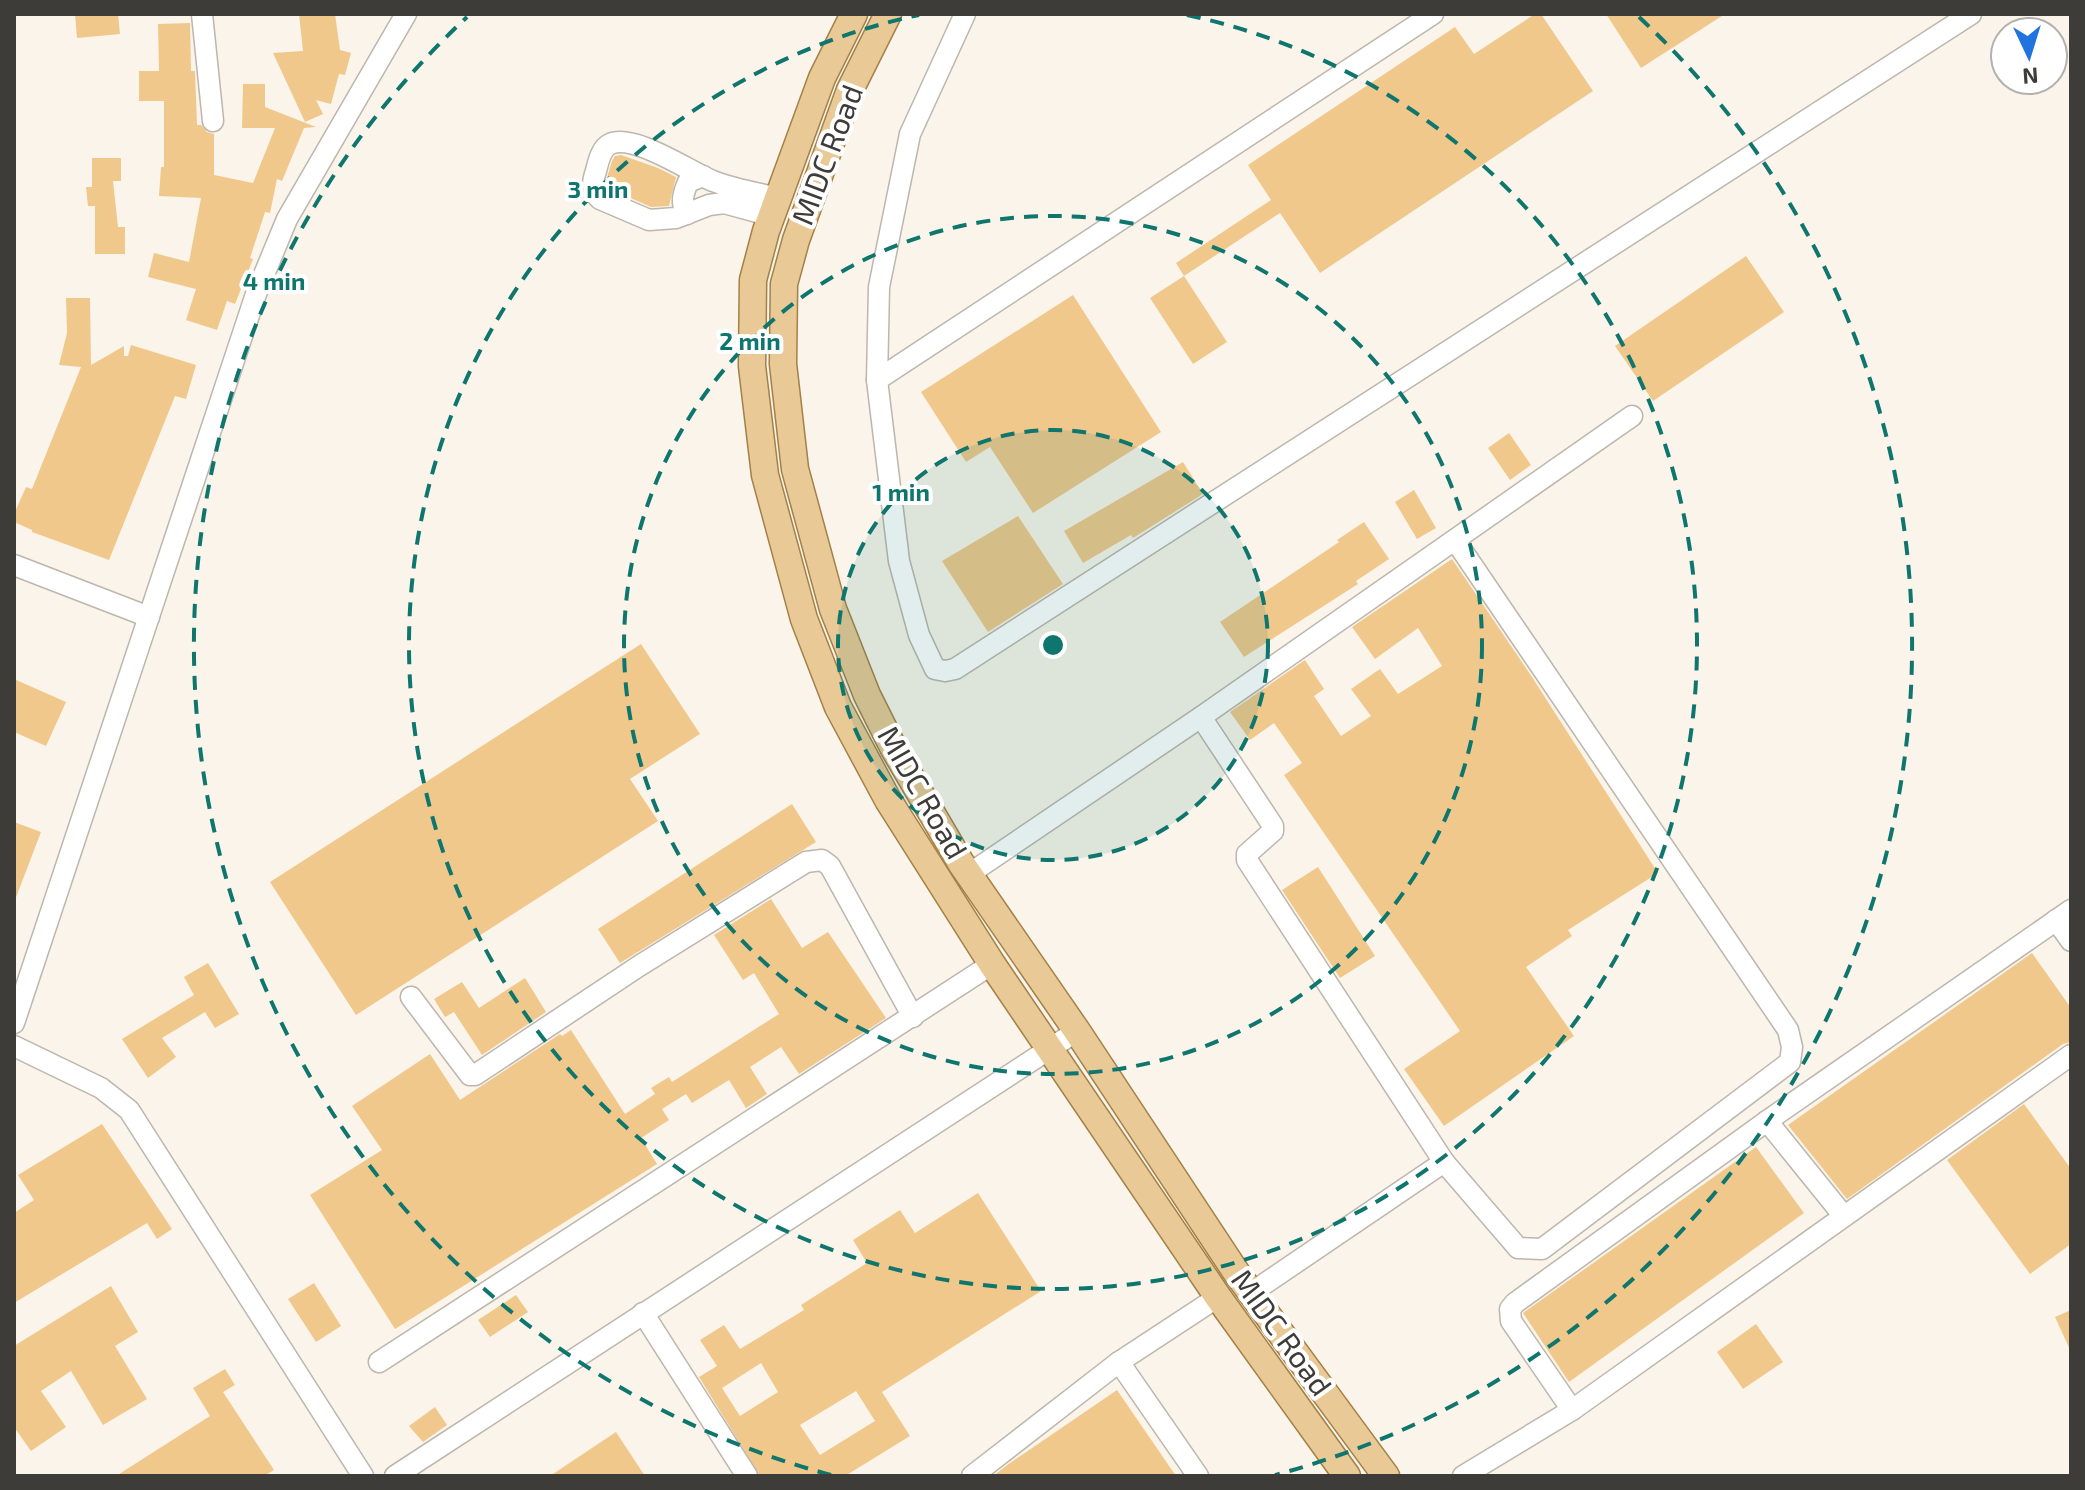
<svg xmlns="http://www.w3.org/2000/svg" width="2085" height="1490" font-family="'Exo 2',sans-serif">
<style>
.building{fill:#f1c88b;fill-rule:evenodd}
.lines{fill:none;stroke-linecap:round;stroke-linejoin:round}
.minor-casing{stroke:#bdb6ad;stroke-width:23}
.major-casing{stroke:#a38047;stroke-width:29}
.minor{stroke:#fff;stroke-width:20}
.major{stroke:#e9c995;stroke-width:26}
.ring{fill:none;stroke:#0f766e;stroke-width:4;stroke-dasharray:14 10}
.labels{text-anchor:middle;stroke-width:8;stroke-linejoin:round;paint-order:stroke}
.street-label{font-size:30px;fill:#3e3c38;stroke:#fff}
.centre{fill:#0f766e;stroke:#fff;stroke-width:4}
.ring-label{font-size:24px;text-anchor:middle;font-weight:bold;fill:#0f766e;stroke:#fff;stroke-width:8;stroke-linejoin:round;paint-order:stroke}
</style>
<rect width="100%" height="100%" fill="#faf4ea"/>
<g class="building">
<polygon points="75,14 118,14 120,34 77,38"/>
<polygon points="299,14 335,14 340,50 351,53 345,75 339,74 331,104 316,100 323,114 305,122 273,53 303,51"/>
<polygon points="1535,14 1541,14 1593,91 1320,273 1280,213 1184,276 1176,263 1271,200 1248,165 1455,27 1474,54"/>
<polygon points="1606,14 1725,14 1641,68"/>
<polygon points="190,23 191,71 195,71 197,125 201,125 207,132 214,134 214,175 253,183 275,128 242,128 243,84 265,84 265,107 316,127 304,128 282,181 277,179 270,213 265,212 250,258 253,259 235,304 227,301 217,330 186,320 196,289 148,277 154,253 189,262 201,198 159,196 161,167 164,167 164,101 139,101 139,71 159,71 158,24"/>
<polygon points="621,155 658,168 676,177 669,206 651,207 608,188 606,181 612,161 615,156"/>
<polygon points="92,158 121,158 121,181 113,181 118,227 125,227 125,254 95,254 95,206 88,206 86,187 92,187"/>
<polygon points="1746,256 1784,312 1653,401 1615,346"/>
<polygon points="1184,276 1227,342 1193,364 1150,298"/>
<polygon points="1073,295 1161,432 1033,513 990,447 966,462 921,392"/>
<polygon points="66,298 90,298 91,365 124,346 124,356 128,356 131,345 196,365 186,399 175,396 109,560 32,532 32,530 14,522 14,514 26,487 32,489 81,367 59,365 67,333"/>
<polygon points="1509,433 1531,465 1510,480 1488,448"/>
<polygon points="1183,462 1203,494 1133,538 1131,535 1083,563 1064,531"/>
<polygon points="1414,490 1436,528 1417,539 1395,502"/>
<polygon points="1018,516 1063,584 988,632 942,561"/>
<polygon points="1364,522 1389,559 1356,581 1358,584 1244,657 1220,622 1339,542 1337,540"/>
<polygon points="1452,559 1530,674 1658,873 1568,930 1572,936 1526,967 1574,1036 1444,1126 1404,1069 1460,1031 1284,775 1302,763 1274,723 1250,740 1230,712 1305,660 1324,689 1314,696 1341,736 1371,716 1351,689 1380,669 1398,694 1442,666 1418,628 1375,659 1352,627"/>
<polygon points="641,644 700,734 630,779 658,821 356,1015 270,882"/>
<polygon points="14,679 66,702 46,746 14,732"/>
<polygon points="792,804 816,842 620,963 598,929"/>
<polygon points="14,822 41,832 15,900 14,900"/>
<polygon points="1318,867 1375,956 1340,978 1282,890"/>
<polygon points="771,899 802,948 828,932 886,1018 799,1074 781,1047 750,1067 767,1094 746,1108 729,1080 692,1103 686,1094 662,1109 669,1120 641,1138 657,1164 395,1329 310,1195 382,1150 352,1106 430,1054 460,1100 560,1034 562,1036 571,1030 625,1114 655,1094 651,1088 669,1077 672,1082 779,1014 754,973 743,980 714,935"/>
<polygon points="2032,953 2071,1008 2071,1042 2063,1044 1847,1199 1788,1125"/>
<polygon points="208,963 239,1014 215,1028 205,1012 162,1038 176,1057 148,1078 122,1039 194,995 184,977"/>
<polygon points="525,978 546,1012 482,1055 454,1012 445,1017 434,999 462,982 479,1008"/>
<polygon points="2024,1104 2071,1169 2071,1244 2030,1274 1947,1160"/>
<polygon points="102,1124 172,1229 157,1239 147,1223 14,1303 14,1213 34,1200 18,1175"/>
<polygon points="1756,1147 1804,1213 1569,1382 1523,1313"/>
<path d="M978,1193L1041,1291L882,1392L910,1436L845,1476H760L699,1377L717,1366L700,1340L724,1325L740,1349L804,1310L801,1305L867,1263L853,1240L900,1210L915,1233ZM761,1363L778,1392L740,1416L722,1388ZM856,1391L875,1421L820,1455L800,1425Z"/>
<polygon points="314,1283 341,1326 316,1342 288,1299"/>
<polygon points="111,1286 138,1332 115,1346 147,1399 103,1425 71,1371 41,1391 66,1427 31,1451 14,1427 14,1346"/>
<polygon points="516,1295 528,1312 490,1337 478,1320"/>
<polygon points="2071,1310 2071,1352 2055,1317"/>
<polygon points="1756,1324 1783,1362 1743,1389 1717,1352"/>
<polygon points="225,1369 235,1385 223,1392 274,1470 264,1476 116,1476 210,1416 193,1388"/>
<polygon points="1117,1390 1176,1476 993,1476 1010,1463"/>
<polygon points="435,1407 447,1425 423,1442 409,1426"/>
<polygon points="616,1432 645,1476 550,1476"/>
</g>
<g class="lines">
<defs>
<g id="minor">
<polyline points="202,14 213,121"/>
<polyline points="965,14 910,134 879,287 877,380 899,561 919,635 935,669 945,671 955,669 1971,14"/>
<path d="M687,214C680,203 683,194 688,182L703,176"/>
<path d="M772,216L724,203L709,205L676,218L649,220L600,199C591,191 592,182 596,171C598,163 601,148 610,144C634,133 690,172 713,181C733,189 757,193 778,198"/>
<polyline points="877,380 1433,14"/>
<polyline points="14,565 149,617"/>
<polyline points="1201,717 1273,826 1273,831 1247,854 1247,860 1444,1162 1518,1248 1542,1249 1790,1062 1792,1047 1788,1030 1455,540"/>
<polyline points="969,874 1201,717 1632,416"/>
<polyline points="2056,920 2071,941"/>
<polyline points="411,997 470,1075 475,1075 639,966 806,862 822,860 830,866 913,1017"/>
<polyline points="14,1023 256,294 287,219 406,14"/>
<polyline points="14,1046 101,1088 129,1110 363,1476"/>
<polyline points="1767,1121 1843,1215"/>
<polyline points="1251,1293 1444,1162"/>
<polyline points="643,1313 747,1476"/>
<polyline points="379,1362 992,964"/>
<polyline points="1119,1362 1198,1476"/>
<polyline points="1572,1410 1511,1321 1510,1309 1515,1303 1767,1121 2071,910"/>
<polyline points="395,1476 1077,1031"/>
<polyline points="972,1476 1119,1362 1218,1297"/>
<polyline points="1463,1476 1572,1410 2071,1055"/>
</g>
<g id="major">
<polyline points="854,14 822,78 766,231 753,280 752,366 765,475 804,619 838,707 888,800 992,964 1218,1297 1347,1476"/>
<polyline points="888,14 850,90 796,240 784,284 783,364 795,469 833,609 867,695 894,749 961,863 1077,1031 1238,1275 1386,1476"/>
</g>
</defs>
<use href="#minor" class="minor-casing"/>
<use href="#major" class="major-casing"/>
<use href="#minor" class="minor"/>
<use href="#major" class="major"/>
</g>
<circle cx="1053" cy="645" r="215" fill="#0f766e" fill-opacity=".12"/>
<g class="ring">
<circle cx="1053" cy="645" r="215"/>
<circle cx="1053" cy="645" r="429"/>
<path d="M1187 15A644 644 0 1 1 919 15"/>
<path d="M831 1475A859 859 0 0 1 467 17M1639 17A859 859 0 0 1 1275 1475"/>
</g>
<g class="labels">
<g class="street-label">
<text transform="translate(828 155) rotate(-69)" y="10">MIDC Road</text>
<text transform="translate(922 793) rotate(60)" y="10">MIDC Road</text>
<text transform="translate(1281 1333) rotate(54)" y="10">MIDC Road</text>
</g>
</g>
<circle cx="1053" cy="645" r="12" class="centre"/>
<g class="ring-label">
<text x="598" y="198">3 min</text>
<text x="274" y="290">4 min</text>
<text x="750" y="350">2 min</text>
<text x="901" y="501">1 min</text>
</g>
<rect width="2085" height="1490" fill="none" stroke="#3e3c38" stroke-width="32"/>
<g transform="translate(2029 56) rotate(176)"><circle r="38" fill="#ffffff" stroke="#b2b1af" stroke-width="2"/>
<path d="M0-6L14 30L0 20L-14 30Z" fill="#2174de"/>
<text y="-12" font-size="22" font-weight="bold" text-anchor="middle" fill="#3e3c38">N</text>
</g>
</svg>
